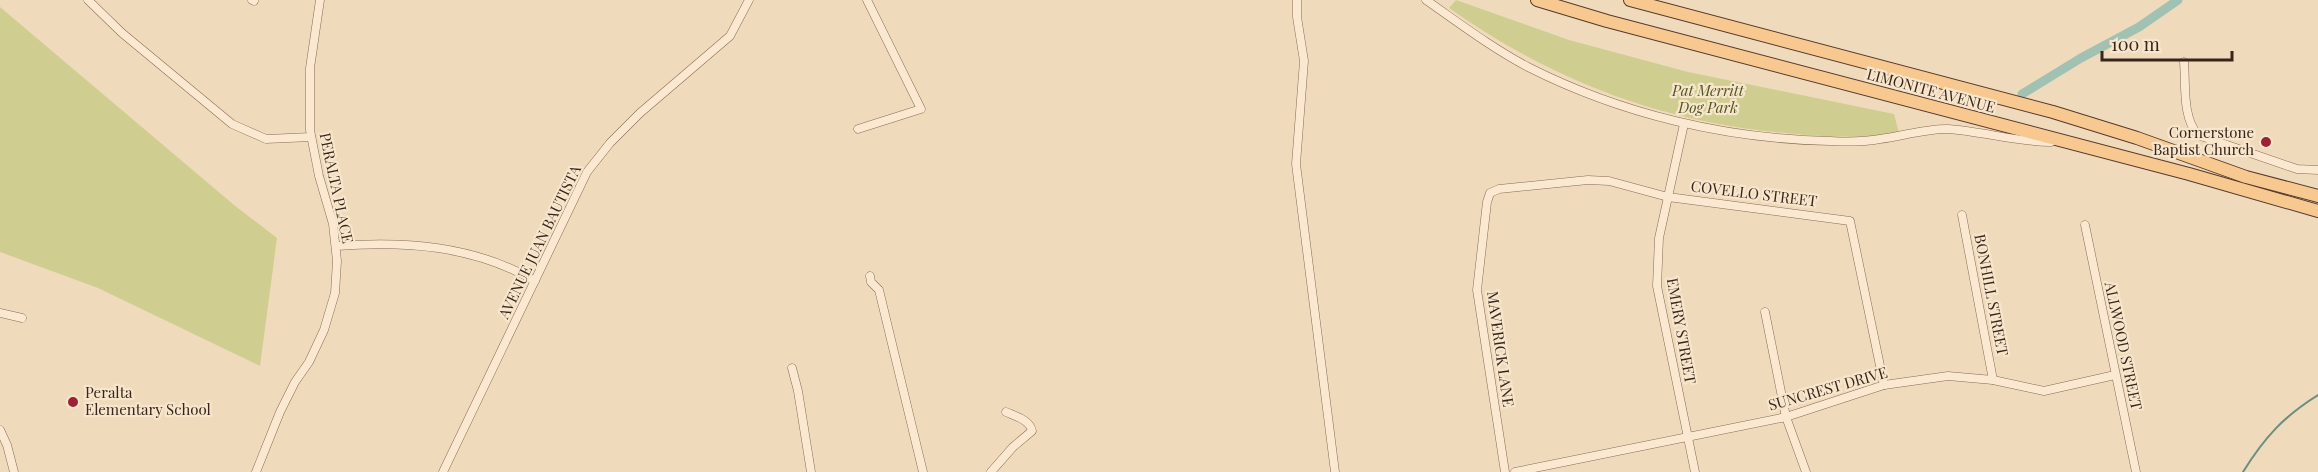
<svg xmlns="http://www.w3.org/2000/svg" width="2318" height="472" font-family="'Playfair Display',serif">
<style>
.green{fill:#cfce90}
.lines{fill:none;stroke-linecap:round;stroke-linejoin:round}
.stream{stroke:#688f80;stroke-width:2}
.canal{stroke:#a1c1b3;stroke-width:9}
.minor-casing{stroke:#896a55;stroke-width:9}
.primary-casing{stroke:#56392a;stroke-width:14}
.minor{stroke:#fbe8d0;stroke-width:8}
.primary{stroke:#f7c991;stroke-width:12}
.poi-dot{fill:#9c2132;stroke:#f7e5cc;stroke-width:2}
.labels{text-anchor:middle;stroke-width:4.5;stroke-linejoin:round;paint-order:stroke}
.park-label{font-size:15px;font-style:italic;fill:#4f5520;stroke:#f7e5cc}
.street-label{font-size:15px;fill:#37251b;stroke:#f7e5cc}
.poi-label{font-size:15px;fill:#37251b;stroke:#f7e5cc;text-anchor:end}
</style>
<rect width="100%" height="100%" fill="#f0dabc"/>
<g class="green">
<path d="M1456,0L1569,40L1688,72L1894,114L1899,133C1861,139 1824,137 1785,133C1660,122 1551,80 1449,8Z"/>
<polygon points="0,7 234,205 277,238 260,366 98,288 0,252"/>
</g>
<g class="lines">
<path class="stream" d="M2243,472C2264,438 2284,416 2318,395"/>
<polyline class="canal" points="2022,94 2081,58 2139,27 2178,0"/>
<defs>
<g id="minor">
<polyline points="88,0 122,33 232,124 266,139 311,137"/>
<polyline points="252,0 254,1"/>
<polyline points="1297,0 1297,17 1304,61 1296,164 1335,472"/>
<path d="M1426,0C1459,23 1492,48 1528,67C1621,114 1726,139 1830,141C1847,142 1863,142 1880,139C1902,136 1925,129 1947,129C1982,131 2016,142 2051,142"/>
<path d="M2184,62C2186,85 2182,117 2198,135L2297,169L2318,170"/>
<polyline points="1684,124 1659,238 1657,286 1695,472"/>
<polyline points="858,129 921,109 867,0"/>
<polyline points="1962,215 1993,380"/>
<polyline points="2085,225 2136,472"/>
<path d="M336,246C405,241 473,245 535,281"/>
<polyline points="870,276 871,282 879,290 923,472"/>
<polyline points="1765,312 1786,417 1806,472"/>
<polyline points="0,313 22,318"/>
<polyline points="792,368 798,391 811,472"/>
<polyline points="0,430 7,445 14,472"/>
<polyline points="256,472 280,412 295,382 309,362 324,330 335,293 337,261 333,224 319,176 310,130 310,68 320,0"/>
<polyline points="443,472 587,172 610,143 640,113 730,36 749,0"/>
<path d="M991,472L1013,447L1032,431C1030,420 1015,416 1006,412"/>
<polyline points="1505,472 1477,290 1487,202 1490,193 1499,189 1588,180 1609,181 1668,197 1850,221 1884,385"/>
<polyline points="1515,472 1786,417 1884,385 1948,376 1993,380 2044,391 2115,375"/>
</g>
<g id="primary">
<polyline points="1537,0 1607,21 2189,174 2318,211"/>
<polyline points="1630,0 2053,112 2137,138 2246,177 2318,196"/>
</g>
</defs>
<use href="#minor" class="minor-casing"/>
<use href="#primary" class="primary-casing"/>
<use href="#minor" class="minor"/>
<use href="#primary" class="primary"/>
</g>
<g class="poi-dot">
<circle cx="2266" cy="142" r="6"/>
<circle cx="73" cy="402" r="6"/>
</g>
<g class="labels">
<g class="park-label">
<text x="1708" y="96">Pat Merritt<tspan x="1708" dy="17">Dog Park</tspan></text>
</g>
<g class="street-label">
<text transform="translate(1931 91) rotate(15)" y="5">LIMONITE AVENUE</text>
<text transform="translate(336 188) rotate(78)" y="5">PERALTA PLACE</text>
<text transform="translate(1754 194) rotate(7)" y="5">COVELLO STREET</text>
<text transform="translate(540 242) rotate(-64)" y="5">AVENUE JUAN BAUTISTA</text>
<text transform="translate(1991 295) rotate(79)" y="5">BONHILL STREET</text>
<text transform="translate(1681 331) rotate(80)" y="5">EMERY STREET</text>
<text transform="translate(2123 346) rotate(78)" y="5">ALLWOOD STREET</text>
<text transform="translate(1500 349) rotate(82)" y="5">MAVERICK LANE</text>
<text transform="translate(1828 389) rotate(-16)" y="5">SUNCREST DRIVE</text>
</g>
<g class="poi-label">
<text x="2254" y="138">Cornerstone<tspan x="2254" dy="17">Baptist Church</tspan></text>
<text x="85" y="398" text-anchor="start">Peralta<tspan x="85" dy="17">Elementary School</tspan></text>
</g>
</g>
<path d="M2102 51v9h130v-9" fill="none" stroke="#37251b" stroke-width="3"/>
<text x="2111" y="51" font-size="18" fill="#37251b" stroke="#f7e5cc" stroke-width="4.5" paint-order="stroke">100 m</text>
</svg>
